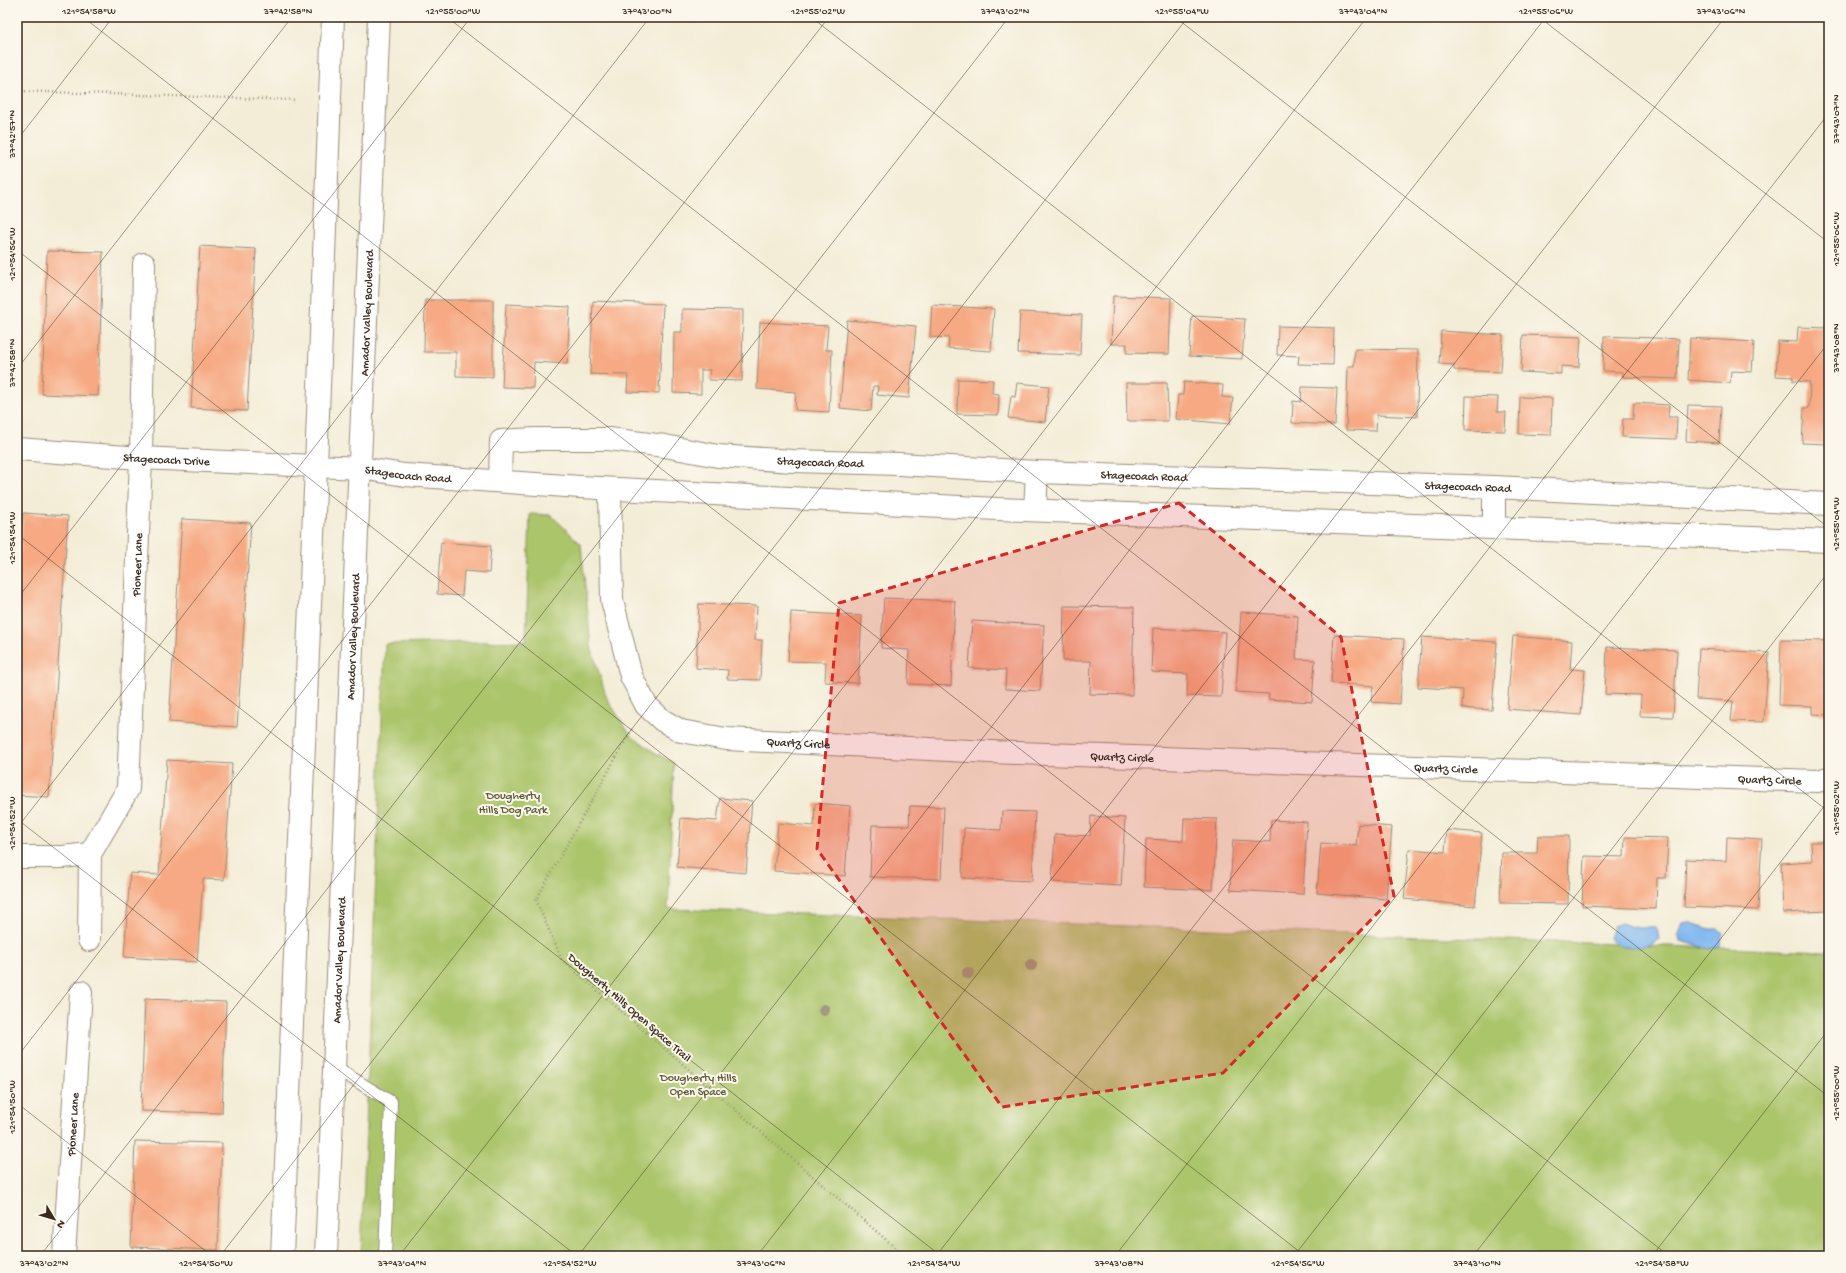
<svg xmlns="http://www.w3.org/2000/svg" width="1846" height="1273" font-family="'Gochi Hand',sans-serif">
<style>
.green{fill:#abc56b;stroke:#737844}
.water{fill:#80b8f0;stroke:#5e7187}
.building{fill:#f6a982}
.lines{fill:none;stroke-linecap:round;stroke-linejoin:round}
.lane-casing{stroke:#978c7a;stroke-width:14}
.street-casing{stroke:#978c7a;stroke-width:24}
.secondary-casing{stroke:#978c7a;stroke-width:24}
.path{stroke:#978c7a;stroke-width:2.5;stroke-dasharray:1 3;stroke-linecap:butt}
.lane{stroke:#fff;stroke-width:12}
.street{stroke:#fff;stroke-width:22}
.secondary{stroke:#fff;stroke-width:22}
.tree{fill:#a09b7e}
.marked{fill:#d62828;fill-opacity:0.2;stroke:#d62828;stroke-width:3;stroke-dasharray:8 5;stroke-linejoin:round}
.ticks{fill:none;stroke:#3b2a1e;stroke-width:1;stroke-opacity:0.45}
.labels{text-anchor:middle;stroke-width:4;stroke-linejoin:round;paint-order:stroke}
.street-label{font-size:12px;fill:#3b2a1e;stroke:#fbf7ec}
.park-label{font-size:12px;fill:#5d5835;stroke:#fbf7ec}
.neatline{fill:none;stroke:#3b2a1e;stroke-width:1.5}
.ticks-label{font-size:10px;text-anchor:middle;fill:#3b2a1e}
</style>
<rect width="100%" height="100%" fill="#fbf7ec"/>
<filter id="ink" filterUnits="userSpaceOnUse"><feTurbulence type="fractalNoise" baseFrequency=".025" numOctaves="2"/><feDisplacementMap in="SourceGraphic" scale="8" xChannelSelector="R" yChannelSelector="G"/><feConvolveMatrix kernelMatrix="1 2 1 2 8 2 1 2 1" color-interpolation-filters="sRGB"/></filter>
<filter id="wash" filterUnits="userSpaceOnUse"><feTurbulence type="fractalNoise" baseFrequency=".012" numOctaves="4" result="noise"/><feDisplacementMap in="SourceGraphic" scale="16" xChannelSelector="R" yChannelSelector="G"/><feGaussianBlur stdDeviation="0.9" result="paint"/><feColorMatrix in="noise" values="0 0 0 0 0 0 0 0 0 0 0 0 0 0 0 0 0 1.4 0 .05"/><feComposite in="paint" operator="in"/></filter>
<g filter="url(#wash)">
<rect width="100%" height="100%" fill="#f3edd7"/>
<polygon class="green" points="530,514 551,515 581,544 591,647 607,699 630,734 654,752 674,763 668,909 1829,952 1829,1256 361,1256 385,644 526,641"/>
<g class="water">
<polygon points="1688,922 1710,929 1718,929 1723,932 1720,947 1709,949 1681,941 1678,935 1683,923"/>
<path d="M1621,923C1627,925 1635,928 1641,928C1647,928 1651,925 1657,928L1659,939C1647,949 1619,951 1609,938L1613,926Z"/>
</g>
<g id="blocks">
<g class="building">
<polygon points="200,246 256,249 247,411 191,408"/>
<polygon points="47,251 103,252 98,396 42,394"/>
<polygon points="1113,296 1171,298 1169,354 1126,353 1127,344 1111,344"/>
<polygon points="425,300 493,300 493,377 456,376 456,352 424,352"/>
<polygon points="593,301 663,304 659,393 627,392 628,375 590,374"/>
<polygon points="506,304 570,307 567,364 534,362 533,388 502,387"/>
<polygon points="932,305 994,309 991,351 948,348 949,338 930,337"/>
<polygon points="682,309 743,310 742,381 709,380 710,370 701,370 701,394 673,393 674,332 682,332"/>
<polygon points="1020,312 1082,315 1080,355 1018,353"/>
<polygon points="1192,316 1245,319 1242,359 1189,356"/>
<polygon points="847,320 916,326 909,398 877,395 878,386 873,386 871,411 840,408"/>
<polygon points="760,322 828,326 826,350 832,350 829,412 795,410 796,392 757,389"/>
<polygon points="1278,326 1334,328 1333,365 1298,364 1299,356 1277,355"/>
<polygon points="1798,327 1829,328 1829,444 1802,443 1804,408 1809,408 1810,382 1793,381 1793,377 1776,376 1778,341 1797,342"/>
<polygon points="1441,331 1503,335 1501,372 1454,370 1454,365 1439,364"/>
<polygon points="1523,335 1581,337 1579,367 1561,366 1561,374 1521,372"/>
<polygon points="1604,336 1679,339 1677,379 1623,377 1623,372 1603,371"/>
<polygon points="1690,338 1754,342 1752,372 1731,371 1730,383 1688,380"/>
<polygon points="1355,349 1418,350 1417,417 1377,415 1376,431 1346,430 1348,366 1354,366"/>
<polygon points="958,379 993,380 992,393 999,394 998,415 957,414"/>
<polygon points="1184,382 1223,385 1222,397 1233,398 1230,424 1176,419 1178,395 1183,395"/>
<polygon points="1017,383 1049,386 1045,422 1008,418 1011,396 1015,397"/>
<polygon points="1126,383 1167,383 1168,421 1127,421"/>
<polygon points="1302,387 1337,388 1335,425 1292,423 1293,401 1301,402"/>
<polygon points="1466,396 1498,397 1497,412 1506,412 1505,431 1465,430"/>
<polygon points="1520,397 1552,398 1551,435 1519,434"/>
<polygon points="1634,403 1669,405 1668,417 1677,417 1676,439 1622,437 1623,419 1633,419"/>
<polygon points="1688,405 1721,406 1719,443 1686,441"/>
<polygon points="23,513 68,516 49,797 17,795 17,595"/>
<polygon points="182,519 251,523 237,727 169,722"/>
<polygon points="441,542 491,546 489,573 464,571 462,596 437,594"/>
<polygon points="884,598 955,601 951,686 908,684 909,650 881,648"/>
<polygon points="699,604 757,606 755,640 762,640 760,680 727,679 728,670 696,668"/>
<polygon points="1064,606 1134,607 1132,695 1090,694 1091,661 1063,661"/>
<polygon points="791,612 862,616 858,683 825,682 826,662 788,661"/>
<polygon points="1241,612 1298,616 1296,659 1315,660 1312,702 1268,699 1269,694 1236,692"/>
<polygon points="972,621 1044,625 1040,691 1005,689 1006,670 969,668"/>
<polygon points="1153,628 1225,632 1221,697 1187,696 1188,674 1151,672"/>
<polygon points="1334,635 1404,639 1400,704 1371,702 1373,686 1331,683"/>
<polygon points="1513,636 1572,641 1570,669 1585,670 1581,715 1507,709"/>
<polygon points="1422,637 1497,642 1492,710 1462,708 1463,690 1418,687"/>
<polygon points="1781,640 1829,641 1829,715 1812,714 1812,706 1779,705"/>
<polygon points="1607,647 1677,650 1673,717 1640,716 1641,695 1605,694"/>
<polygon points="1699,649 1769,653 1764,722 1731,721 1733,701 1696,699"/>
<polygon points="167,760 232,764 224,880 203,879 197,962 124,957 130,873 159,875"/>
<polygon points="720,798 752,801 746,873 677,867 681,818 717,821"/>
<polygon points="815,803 850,806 845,876 774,871 778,823 814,826"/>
<polygon points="910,806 944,807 941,879 870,877 872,825 909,826"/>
<polygon points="1002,811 1035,812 1032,881 962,878 964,828 1001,830"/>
<polygon points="1091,816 1125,818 1121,886 1052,882 1055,834 1090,836"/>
<polygon points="1184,818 1217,819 1213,890 1144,887 1146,839 1183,841"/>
<polygon points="1271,820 1307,822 1303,894 1230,890 1233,840 1270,842"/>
<polygon points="1358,824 1392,827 1386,899 1317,893 1321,843 1356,846"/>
<polygon points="1447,830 1482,833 1475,906 1404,899 1409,849 1445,852"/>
<polygon points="1538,836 1569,836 1568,904 1500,903 1502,853 1537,853"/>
<polygon points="1625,837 1668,838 1666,878 1657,878 1656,909 1582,906 1584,856 1624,857"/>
<polygon points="1727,837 1762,839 1758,910 1684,907 1686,859 1726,861"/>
<polygon points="1811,842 1829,842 1829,911 1783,913 1781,863 1812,861"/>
<polygon points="145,999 226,1002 222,1113 141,1111"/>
<polygon points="135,1141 222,1143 218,1250 131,1247"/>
</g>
</g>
</g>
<g filter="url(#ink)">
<use href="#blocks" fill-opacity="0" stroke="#978c7a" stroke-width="1"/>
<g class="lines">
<defs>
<polyline id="lane" points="334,1067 391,1102 385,1256"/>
<g id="street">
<path id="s1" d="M17,449L141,458L360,468L405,475L581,487L997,509L1829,541"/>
<path id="s2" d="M500,481L501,441L536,439H609L665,446L718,456L793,461L899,464L1037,472L1494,487L1829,504"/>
<path id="s3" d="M610,489L612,600L631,676L646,705L662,720L681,731L726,739L990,752L1817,781L1829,778"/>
<polyline points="1035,510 1037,472"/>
<polyline points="1494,528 1494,487"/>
<path id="s4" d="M17,857H62L90,854L128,789L141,458L144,264"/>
<polyline points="89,940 90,854"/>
<path id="s5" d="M64,1256L81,992"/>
</g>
<g id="secondary">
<polyline points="282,1256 316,466 333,17"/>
<path id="s6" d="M326,1256L379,17"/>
</g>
</defs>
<use href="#lane" class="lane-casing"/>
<use href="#street" class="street-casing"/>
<use href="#secondary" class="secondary-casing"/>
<g class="path">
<polyline points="17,91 296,100"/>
<polyline points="632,729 536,900 562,960 905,1256"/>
</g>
<use href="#lane" class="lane"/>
<use href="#street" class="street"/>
<use href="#secondary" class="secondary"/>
</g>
<g class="tree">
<circle cx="1031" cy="965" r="6"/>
<circle cx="968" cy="973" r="6"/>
<circle cx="824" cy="1010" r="6"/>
</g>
</g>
<path class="marked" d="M1179,503L1341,637L1394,896L1223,1073L1002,1107L817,849L839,603Z"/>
<path class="ticks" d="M83,17L1669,1256M447,17L1829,1097M811,17L1829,812M1175,17L1829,528M1539,17L1829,243M17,140L113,17M17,250L1305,1256M17,369L292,17M17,534L941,1256M17,599L471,17M17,819L577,1256M17,828L650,17M17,1057L829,17M17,1103L212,1256M40,1256L1009,17M220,1256L1188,17M399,1256L1367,17M578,1256L1546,17M757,1256L1725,17M936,1256L1829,113M1115,1256L1829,342M1294,1256L1829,571M1473,1256L1829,800M1652,1256L1829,1029"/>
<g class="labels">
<g class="street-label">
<text dy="4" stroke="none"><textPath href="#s6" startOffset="944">Amador Valley Boulevard</textPath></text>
<text dy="4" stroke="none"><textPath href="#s1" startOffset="150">Stagecoach Drive</textPath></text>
<text dy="4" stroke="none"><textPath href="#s2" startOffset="361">Stagecoach Road</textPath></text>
<text dy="4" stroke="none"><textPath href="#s1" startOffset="392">Stagecoach Road</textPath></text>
<text dy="4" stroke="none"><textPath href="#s2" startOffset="685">Stagecoach Road</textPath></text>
<text dy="4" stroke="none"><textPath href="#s2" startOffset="1009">Stagecoach Road</textPath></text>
<text dy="4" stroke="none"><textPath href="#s4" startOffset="373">Pioneer Lane</textPath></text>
<text dy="4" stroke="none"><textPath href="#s6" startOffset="620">Amador Valley Boulevard</textPath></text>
<text dy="4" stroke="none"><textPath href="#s3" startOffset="384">Quartz Circle</textPath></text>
<text dy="4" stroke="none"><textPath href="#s3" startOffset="708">Quartz Circle</textPath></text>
<text dy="4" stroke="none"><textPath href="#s3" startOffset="1032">Quartz Circle</textPath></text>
<text dy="4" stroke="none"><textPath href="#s3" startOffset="1356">Quartz Circle</textPath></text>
<text dy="4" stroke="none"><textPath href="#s6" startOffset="296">Amador Valley Boulevard</textPath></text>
<text transform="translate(630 1007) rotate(41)" y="4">Dougherty Hills Open Space Trail</text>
<text dy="4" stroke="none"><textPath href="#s5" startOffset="132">Pioneer Lane</textPath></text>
</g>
<g class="park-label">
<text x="513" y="799">Dougherty<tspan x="513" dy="14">Hills Dog Park</tspan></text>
<text x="698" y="1081">Dougherty Hills<tspan x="698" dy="14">Open Space</tspan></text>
</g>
</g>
<rect width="1846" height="1273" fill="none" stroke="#fbf7ec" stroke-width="44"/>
<g transform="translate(54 1219) rotate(128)" stroke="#fbf7ec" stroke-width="3" paint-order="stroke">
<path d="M0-3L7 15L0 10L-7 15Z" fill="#3b2a1e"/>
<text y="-6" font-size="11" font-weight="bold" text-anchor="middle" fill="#3b2a1e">N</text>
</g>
<rect x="22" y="22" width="1802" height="1229" class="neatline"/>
<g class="ticks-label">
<text x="89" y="14">121°54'58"W</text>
<text x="288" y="14">37°42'58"N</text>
<text x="453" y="14">121°55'00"W</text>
<text x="647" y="14">37°43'00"N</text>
<text x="818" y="14">121°55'02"W</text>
<text x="1005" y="14">37°43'02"N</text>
<text x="1182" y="14">121°55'04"W</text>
<text x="1363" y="14">37°43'04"N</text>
<text x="1546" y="14">121°55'06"W</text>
<text x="1721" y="14">37°43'06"N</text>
<text transform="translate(1835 119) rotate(-90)" y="4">37°43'07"N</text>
<text transform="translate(11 134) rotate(-90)" y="4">37°42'57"N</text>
<text transform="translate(1835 239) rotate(-90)" y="4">121°55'06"W</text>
<text transform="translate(11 254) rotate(-90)" y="4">121°54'56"W</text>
<text transform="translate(1835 348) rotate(-90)" y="4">37°43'08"N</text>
<text transform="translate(11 363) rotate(-90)" y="4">37°42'58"N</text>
<text transform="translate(1835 524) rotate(-90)" y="4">121°55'04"W</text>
<text transform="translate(11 538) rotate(-90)" y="4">121°54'54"W</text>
<text transform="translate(1835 808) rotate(-90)" y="4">121°55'02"W</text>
<text transform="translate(11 823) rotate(-90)" y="4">121°54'52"W</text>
<text transform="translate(1835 1093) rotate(-90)" y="4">121°55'00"W</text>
<text transform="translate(11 1107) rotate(-90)" y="4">121°54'50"W</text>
<text x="44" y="1266">37°43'02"N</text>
<text x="206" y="1266">121°54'50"W</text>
<text x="402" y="1266">37°43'04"N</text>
<text x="570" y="1266">121°54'52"W</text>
<text x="761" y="1266">37°43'06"N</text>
<text x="934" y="1266">121°54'54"W</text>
<text x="1119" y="1266">37°43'08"N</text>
<text x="1298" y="1266">121°54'56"W</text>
<text x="1477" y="1266">37°43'10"N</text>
<text x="1662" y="1266">121°54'58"W</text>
</g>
</svg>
